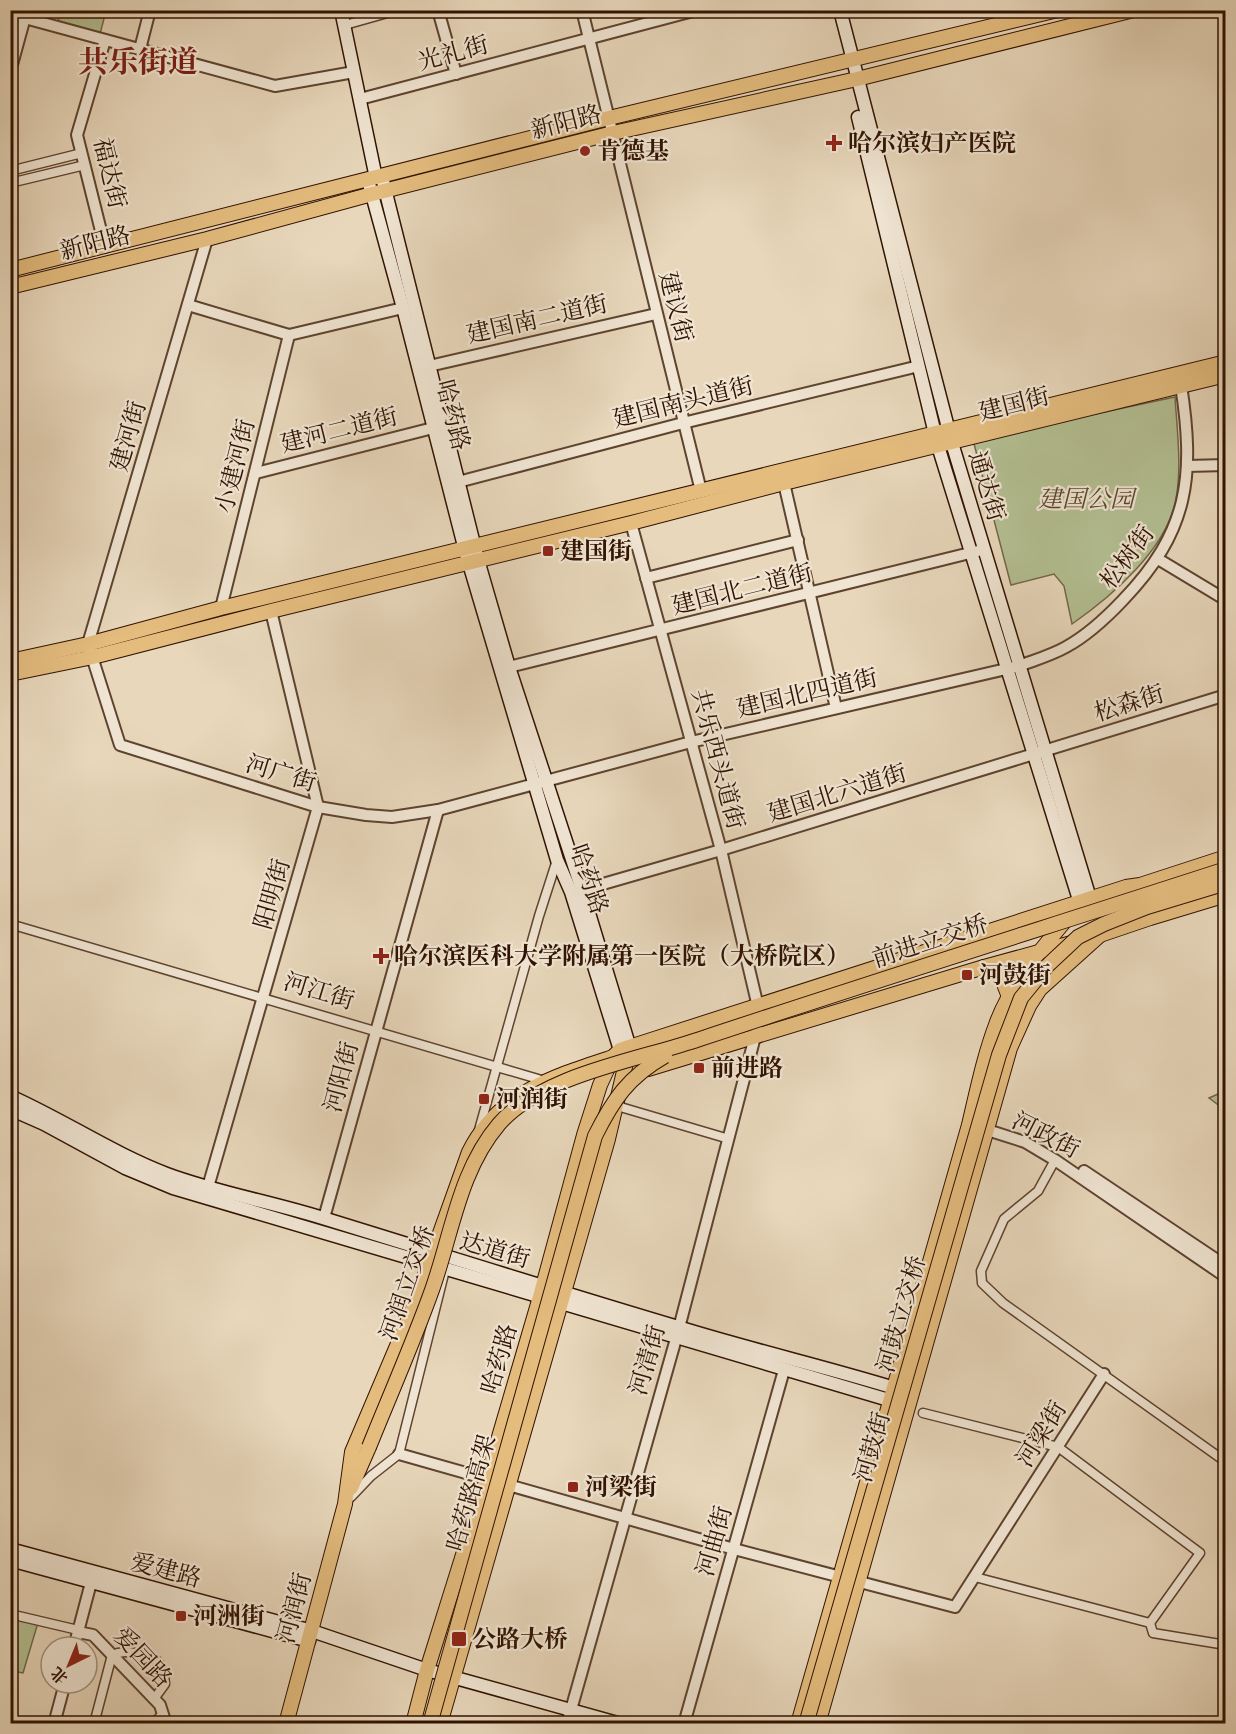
<svg xmlns="http://www.w3.org/2000/svg" width="1236" height="1734" font-family="'IM FELL DW Pica','Noto Serif SC',serif">
<style>
.green{fill:#b3bf92;stroke:#726849;stroke-width:1.5}
.lines{fill:none;stroke-linecap:round;stroke-linejoin:round}
.minor-casing{stroke:#5e432f;stroke-width:11}
.tertiary-casing{stroke:#5e432f;stroke-width:14}
.secondary-casing{stroke:#301200;stroke-width:15}
.primary-casing{stroke:#301200;stroke-width:16}
.trunk-casing{stroke:#301200;stroke-width:16}
.minor{stroke:#f0e5d3;stroke-width:8}
.tertiary{stroke:#f0e5d3;stroke-width:10}
.secondary{stroke:#f0e5d3;stroke-width:12}
.primary{stroke:#e4bc7e;stroke-width:14}
.trunk{stroke:#e4bc7e;stroke-width:14}
.trunk-bridge-casing{stroke:#301200;stroke-width:16;stroke-linecap:butt}
.trunk-bridge{stroke:#e4bc7e;stroke-width:14}
.poi-dot{fill:#8f2418;stroke:#f0e5d3;stroke-width:2}
.labels{text-anchor:middle;stroke-width:4.5;stroke-linejoin:round;paint-order:stroke}
.street-label{font-size:24px;fill:#301200;stroke:#f0e5d3}
.poi-label{font-size:24px;font-weight:bold;fill:#301200;stroke:#f0e5d3;text-anchor:start}
.park-label{font-size:24px;font-style:italic;fill:#57462c;stroke:#f0e5d3}
.district-label{font-size:30px;font-weight:bold;fill:#7a1f14;stroke:#f0e5d3}
</style>
<rect width="100%" height="100%" fill="#e8d7bb"/>
<filter id="stains"><feTurbulence type="fractalNoise" baseFrequency=".00333" numOctaves="4"/><feColorMatrix values="0 0 0 0 .2 0 0 0 0 .09 0 0 0 0 .02 0 0 0 .5 -.17"/></filter>
<radialGradient id="worn" r=".72"><stop offset=".6" stop-color="#630" stop-opacity="0"/><stop offset="1" stop-color="#630" stop-opacity=".3"/></radialGradient>
<g class="green">
<polygon points="61,11 106,11 100,34 58,21"/>
<path d="M1175,397C1177,430 1182,466 1176,499C1167,549 1112,596 1072,624L1064,586L1054,574L1011,585L973,440Z"/>
<polygon points="1225,1091 1225,1110 1209,1098"/>
<polygon points="11,1617 37,1624 37,1626 23,1673 12,1671 11,1678"/>
</g>
<g class="lines">
<defs>
<g id="minor">
<polyline points="345,25 398,10"/>
<polyline points="10,171 82,153"/>
<polyline points="10,183 85,165"/>
<polyline points="10,924 545,1081"/>
<polyline points="617,1106 729,1139"/>
<polyline points="479,1130 539,916 557,860"/>
<polyline points="1055,1160 1038,1191 1004,1219 981,1271 982,1283 1003,1303 1226,1462"/>
<polyline points="923,1413 1058,1447 1200,1553 1150,1623"/>
<polyline points="351,1497 371,1476 399,1454 445,1270"/>
<polyline points="975,1577 1150,1623 1153,1633 1226,1645"/>
<polyline points="10,1614 78,1630"/>
<path d="M94,1724L112,1655C120,1651 127,1652 136,1653C156,1654 164,1664 165,1684L154,1699"/>
<polyline points="152,1724 163,1714"/>
</g>
<g id="tertiary">
<polyline points="438,10 456,74"/>
<polyline points="582,10 701,491"/>
<polyline points="10,14 275,86 354,72"/>
<polyline points="140,49 150,10"/>
<polyline points="10,72 27,10"/>
<polyline points="360,99 697,10"/>
<path d="M207,239L88,644L120,745L318,807L366,815L392,817L438,810L691,742L1019,666C1035,660 1052,655 1066,647C1088,635 1106,618 1123,600C1189,531 1195,477 1181,385"/>
<polyline points="105,247 77,135 105,40"/>
<polyline points="188,305 289,335 403,308"/>
<polyline points="429,366 656,314"/>
<polyline points="1187,466 1226,465"/>
<polyline points="256,473 433,428"/>
<polyline points="458,482 683,423 919,366"/>
<polyline points="784,483 836,708"/>
<polyline points="631,523 721,850 759,1011"/>
<polyline points="1158,559 1226,600"/>
<polyline points="646,578 798,540"/>
<polyline points="221,608 289,335"/>
<polyline points="509,667 978,551"/>
<polyline points="575,892 721,850 1226,695"/>
<polyline points="981,1128 1025,1142 1055,1160 1226,1277"/>
<polyline points="1084,1171 1226,1266"/>
<polyline points="208,1187 318,807 271,611"/>
<polyline points="324,1218 438,810"/>
<polyline points="399,1454 734,1549 955,1607 1104,1374"/>
<polyline points="78,1632 93,1635 160,1705 166,1724"/>
<polyline points="74,1647 93,1575"/>
<polyline points="54,1724 65,1683"/>
<polyline points="567,1724 679,1328 757,1029"/>
<polyline points="684,1724 784,1370"/>
</g>
<g id="secondary">
<polyline points="341,10 376,178"/>
<polyline points="840,10 952,443 1093,908"/>
<polyline points="858,117 938,446 1080,903"/>
<polyline points="382,177 478,560 509,667 582,890 630,1048"/>
<polyline points="368,180 403,308 465,550 557,860 571,892 620,1050"/>
<path d="M10,1096C64,1120 112,1153 167,1174C218,1193 273,1202 326,1219C443,1255 560,1292 678,1327C752,1350 827,1367 901,1390"/>
<polyline points="10,1109 44,1124 125,1168 173,1188 899,1403"/>
<polyline points="10,1549 312,1631 427,1670 621,1724"/>
<polyline points="10,1560 309,1641"/>
</g>
<g id="primary">
<polyline points="10,270 609,118 1058,10"/>
<polyline points="10,287 207,239 372,194 613,133 857,79 1134,10"/>
<polyline points="10,661 88,644 221,608 1226,362"/>
<polyline points="10,674 93,657 271,611 631,523 784,483 1226,375"/>
</g>
<g id="trunk">
<polyline points="1094,937 1150,918 1226,895"/>
<polyline points="984,967 1001,976 1009,997"/>
<polyline points="648,1069 984,967 1075,942"/>
<polyline points="351,1488 369,1447"/>
<path d="M286,1724L345,1504L352,1452L414,1306L469,1152C498,1093 555,1076 613,1057"/>
<polyline points="413,1724 427,1670 487,1478 540,1297 584,1135 600,1085 613,1057 620,1050 1126,887 1140,885 1226,857"/>
<polyline points="440,1724 608,1139 629,1050"/>
<path d="M798,1724L969,1125C977,1091 984,1056 997,1022C1012,982 1042,949 1069,916"/>
<polyline points="818,1724 1010,1048 1029,1006 1040,989 1100,935"/>
</g>
</defs>
<use href="#minor" class="minor-casing"/>
<use href="#tertiary" class="tertiary-casing"/>
<use href="#secondary" class="secondary-casing"/>
<use href="#primary" class="primary-casing"/>
<use href="#trunk" class="trunk-casing"/>
<use href="#minor" class="minor"/>
<use href="#tertiary" class="tertiary"/>
<use href="#secondary" class="secondary"/>
<use href="#primary" class="primary"/>
<use href="#trunk" class="trunk"/>
<defs>
<g id="trunk-bridge">
<path d="M369,1447C390,1395 413,1343 432,1290C452,1234 459,1171 499,1124C543,1074 639,1060 700,1039C874,981 1050,926 1226,869"/>
<path d="M430,1724L595,1136C613,1100 628,1077 665,1056"/>
<polyline points="806,1724 999,1055 1021,998 1047,966 1078,937 1104,924 1147,907 1226,883"/>
</g>
</defs>
<use href="#trunk-bridge" class="trunk-bridge-casing"/>
<use href="#trunk-bridge" class="trunk-bridge"/>
</g>
<g class="poi-dot">
<path d="M831 134h6v6h6v6h-6v6h-6v-6h-6v-6h6z"/>
<circle cx="585" cy="151" r="6"/>
<rect x="542" y="545" width="12" height="12" rx="3"/>
<path d="M378 947h6v6h6v6h-6v6h-6v-6h-6v-6h6z"/>
<rect x="961" y="969" width="12" height="12" rx="3"/>
<rect x="693" y="1062" width="12" height="12" rx="3"/>
<rect x="478" y="1093" width="12" height="12" rx="3"/>
<rect x="567" y="1481" width="12" height="12" rx="3"/>
<rect x="175" y="1610" width="12" height="12" rx="3"/>
<rect x="451" y="1631" width="16" height="16" rx="3"/>
</g>
<g class="labels">
<g class="street-label">
<text transform="translate(453 53) rotate(-15)" y="8">光礼街</text>
<text transform="translate(566 122) rotate(-14)" y="8">新阳路</text>
<text transform="translate(110 173) rotate(77)" y="8">福达街</text>
<text transform="translate(95 243) rotate(-14)" y="8">新阳路</text>
<text transform="translate(676 307) rotate(76)" y="8">建议街</text>
<text transform="translate(537 319) rotate(-13)" y="8">建国南二道街</text>
<text transform="translate(683 402) rotate(-14)" y="8">建国南头道街</text>
<text transform="translate(1014 404) rotate(-14)" y="8">建国街</text>
<text transform="translate(453 415) rotate(76)" y="8">哈药路</text>
<text transform="translate(339 430) rotate(-14)" y="8">建河二道街</text>
<text transform="translate(128 436) rotate(-74)" y="8">建河街</text>
<text transform="translate(235 466) rotate(-76)" y="8">小建河街</text>
<text transform="translate(987 486) rotate(73)" y="8">通达街</text>
<text transform="translate(1127 557) rotate(-53)" y="8">松树街</text>
<text transform="translate(742 589) rotate(-14)" y="8">建国北二道街</text>
<text transform="translate(807 693) rotate(-13)" y="8">建国北四道街</text>
<text transform="translate(1129 703) rotate(-17)" y="8">松森街</text>
<text transform="translate(718 759) rotate(75)" y="8">共乐西头道街</text>
<text transform="translate(281 773) rotate(17)" y="8">河广街</text>
<text transform="translate(837 793) rotate(-17)" y="8">建国北六道街</text>
<text transform="translate(589 879) rotate(71)" y="8">哈药路</text>
<text transform="translate(272 894) rotate(-74)" y="8">阳明街</text>
<text transform="translate(930 941) rotate(-18)" y="8">前进立交桥</text>
<text transform="translate(319 991) rotate(17)" y="8">河江街</text>
<text transform="translate(341 1077) rotate(-75)" y="8">河阳街</text>
<text transform="translate(1046 1135) rotate(27)" y="8">河政街</text>
<text transform="translate(495 1250) rotate(16)" y="8">达道街</text>
<text transform="translate(407 1283) rotate(-71)" y="8">河润立交桥</text>
<text transform="translate(901 1314) rotate(-74)" y="8">河鼓立交桥</text>
<text transform="translate(499 1359) rotate(-74)" y="8">哈药路</text>
<text transform="translate(647 1360) rotate(-74)" y="8">河清街</text>
<text transform="translate(1041 1434) rotate(-58)" y="8">河梁街</text>
<text transform="translate(872 1447) rotate(-74)" y="8">河鼓街</text>
<text transform="translate(471 1493) rotate(-74)" y="8">哈药路高架</text>
<text transform="translate(714 1541) rotate(-74)" y="8">河曲街</text>
<text transform="translate(166 1570) rotate(15)" y="8">爱建路</text>
<text transform="translate(294 1608) rotate(-75)" y="8">河润街</text>
<text transform="translate(143 1657) rotate(47)" y="8">爱园路</text>
</g>
<g class="poi-label">
<text x="848" y="151">哈尔滨妇产医院</text>
<text x="597" y="159">肯德基</text>
<text x="560" y="559">建国街</text>
<text x="394" y="964">哈尔滨医科大学附属第一医院（大桥院区）</text>
<text x="979" y="983">河鼓街</text>
<text x="711" y="1076">前进路</text>
<text x="496" y="1107">河润街</text>
<text x="585" y="1495">河梁街</text>
<text x="193" y="1624">河洲街</text>
<text x="472" y="1647">公路大桥</text>
</g>
<g class="park-label">
<text x="1086" y="507">建国公园</text>
</g>
<g class="district-label">
<text x="138" y="72">共乐街道</text>
</g>
</g>
<rect width="1236" height="1734" fill="none" stroke="#e8d7bb" stroke-width="36"/>
<rect x="12" y="12" width="1212" height="1710" fill="none" stroke="#301200" stroke-width="3"/>
<rect x="18" y="18" width="1200" height="1698" fill="none" stroke="#301200" stroke-width="1.5"/>
<g transform="translate(69 1665) rotate(223)"><circle r="28" fill="#f0e5d3" stroke="#a3917f" stroke-width="1.5"/>
<path d="M0-4.5L10 22L0 15L-10 22Z" fill="#8f2418"/>
<text y="-9" font-size="16" font-weight="bold" text-anchor="middle" fill="#301200">北</text>
</g>
<rect width="100%" height="100%" filter="url(#stains)"/>
<rect width="100%" height="100%" fill="url(#worn)"/>
</svg>
